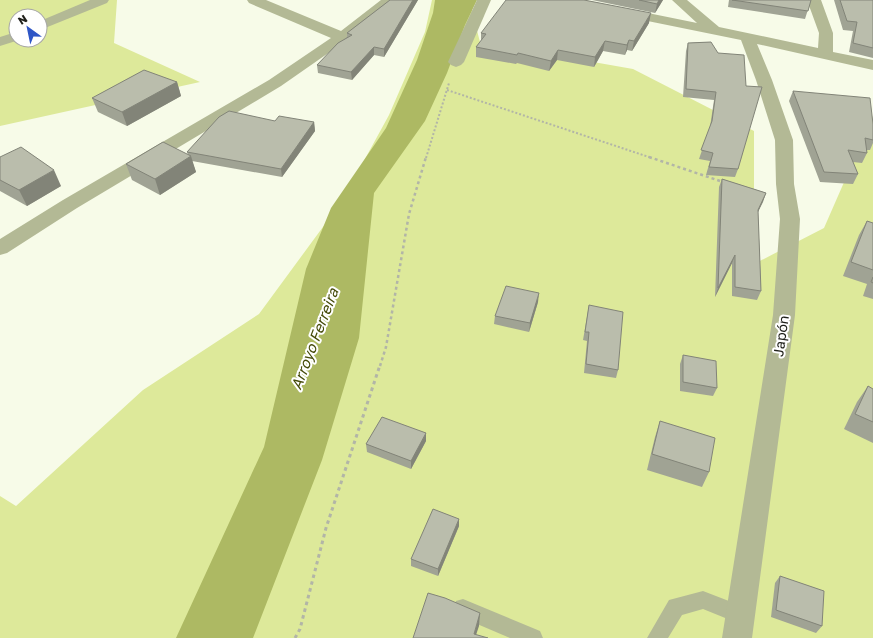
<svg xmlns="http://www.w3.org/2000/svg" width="873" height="638" font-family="'Golos Text',sans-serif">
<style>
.green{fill:#dde99a;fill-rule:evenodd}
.water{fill:#adb963}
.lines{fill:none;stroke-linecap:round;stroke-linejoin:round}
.path-far2{stroke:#b2b5a7;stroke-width:2;stroke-dasharray:2 2;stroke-linecap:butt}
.path-far1{stroke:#b2b5a7;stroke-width:2.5;stroke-dasharray:3 3;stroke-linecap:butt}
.path{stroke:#b2b5a7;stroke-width:3;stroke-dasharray:3.5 3.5;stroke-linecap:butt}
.service{fill:#b3b995;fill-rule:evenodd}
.minor{fill:#b3b995;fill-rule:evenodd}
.wall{fill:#a0a394}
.shaded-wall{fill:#828478}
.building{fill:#babdac;stroke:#828478}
.labels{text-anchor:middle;stroke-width:4;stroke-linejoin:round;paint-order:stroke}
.street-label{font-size:14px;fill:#20211b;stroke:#fff}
.water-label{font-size:15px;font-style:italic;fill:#464c0a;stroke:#fff}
</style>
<rect width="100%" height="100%" fill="#f7fbe8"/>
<g class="green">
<path d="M0,0H117L114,43L200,82L0,126ZM16,16H40V40H16Z"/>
<polygon points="432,0 469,0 480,42 633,69 754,131 754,264 824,228 873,116 873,638 0,638 0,496 16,506 143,390 259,314 342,201 389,115 425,32"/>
</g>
<polygon class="water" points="435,0 477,0 465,25 447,73 425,121 374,193 359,338 322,460 253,638 176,638 264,447 306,269 331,208 386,128 417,60 433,13"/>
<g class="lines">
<g class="path-far2">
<polyline points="447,90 652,158"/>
<polyline points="426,158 449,83"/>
</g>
<g class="path-far1">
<polyline points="649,157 723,182"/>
<polyline points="380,366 386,347 409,214 426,157"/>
</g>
<polyline class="path" points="295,638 300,629 326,528 380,365"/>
<g class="service">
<polygon points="703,591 747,608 750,615 747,622 740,624 703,609 682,615 668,638 647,638 669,600"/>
<polygon points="463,599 540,631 543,638 510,638 456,615 454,608 456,601"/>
</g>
<g class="minor">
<polygon points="90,0 109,0 107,3 40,30 40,21"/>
<polygon points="247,0 266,0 341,31 381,0 397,0 347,40 281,86 77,208 7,253 0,255 0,239 63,200 269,80 331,38 249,3"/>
<polygon points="477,0 491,0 464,62 461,65 456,67 451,65 448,62"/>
<polygon points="557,0 584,0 697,23 672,0 687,0 719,27 818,48 819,33 807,0 821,0 833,33 833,52 873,60 873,70 757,44 772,80 793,140 794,184 800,219 795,315 752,638 722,638 773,315 780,219 776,184 775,140 756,80 741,40 564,4 559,3"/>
<polygon points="16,32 16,40 19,40 0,46 0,37"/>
</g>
</g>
<g class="wall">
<polygon points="390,0 418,0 384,57 374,55 352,80 318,73 317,65 347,37 347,33"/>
<polygon points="592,0 663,0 655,13"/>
<polygon points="729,0 811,0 805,19 728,7"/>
<polygon points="834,0 873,0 873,58 849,52 853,31 843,30"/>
<polygon points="649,23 632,51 627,50 625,55 603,51 594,67 557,60 549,71 517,63 516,64 476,57 476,47 481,41 481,33"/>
<polygon points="711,42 738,169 735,177 706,175 710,161 699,159 710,127 714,100 683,97 686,51 688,43"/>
<polygon points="177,82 181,96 127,126 98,112 92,98"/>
<polygon points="793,91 873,124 873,143 870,150 867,150 867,153 862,163 853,162 858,174 853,184 820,182 789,101"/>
<polygon points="275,121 314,122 315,131 282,177 192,161 196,172 160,195 132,180 126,164 188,155 187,152"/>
<polygon points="0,157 61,186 27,206 0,191"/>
<polygon points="722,179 766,193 758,212 761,291 757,300 732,296 732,263 715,297 719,187"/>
<polygon points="867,221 873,223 873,299 863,296 867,284 843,276 859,235"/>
<polygon points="538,302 529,332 494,324 495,316"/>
<polygon points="589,305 618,370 616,378 584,373 587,341 583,340"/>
<polygon points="683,355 717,388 713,396 680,391 680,364"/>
<polygon points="868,386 873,389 873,443 844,429 857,402"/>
<polygon points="660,421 709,472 702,487 647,470 655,437"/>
<polygon points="426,441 411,469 367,452 366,444"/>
<polygon points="459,519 459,526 438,576 411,566 411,559"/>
<polygon points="780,576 822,626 816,633 771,617 775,583"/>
</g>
<g class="shaded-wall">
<polygon points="413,0 418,0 384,57 384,49"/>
<polygon points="659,0 663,0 655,13 657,4"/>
<polygon points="651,13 649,23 632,51 634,41"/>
<polygon points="629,40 627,50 625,55 627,45"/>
<polygon points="605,41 603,51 594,67 595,57"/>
<polygon points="374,47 374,55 352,80 351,72"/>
<polygon points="558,50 557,60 549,71 551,61"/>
<polygon points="177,82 181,96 127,126 122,112"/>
<polygon points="314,122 315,131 282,177 281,169"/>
<polygon points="191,156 196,172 160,195 155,179"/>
<polygon points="54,170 61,186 27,206 19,190"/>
<polygon points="766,193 763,202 755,218 758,210"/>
<polygon points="735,255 732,263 715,297 718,288"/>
<polygon points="539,293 538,302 529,332 530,323"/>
<polygon points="426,433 426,441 411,469 411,461"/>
<polygon points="459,519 459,526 438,576 438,569"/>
<polygon points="480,613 479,626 475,638 474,634"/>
</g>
<g class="building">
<polygon points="390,0 413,0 384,49 374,47 351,72 317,65 338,43 352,35 347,33"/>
<polygon points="506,0 584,0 651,13 634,41 629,40 627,45 605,41 595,57 558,50 551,61 518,53 517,55 476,47 486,34 481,33"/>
<polygon points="639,0 659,0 657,4"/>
<polygon points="732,0 811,0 808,11"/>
<polygon points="840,0 873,0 873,48 853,43 857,22 847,21"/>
<polygon points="711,42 718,53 744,55 746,86 762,87 738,169 709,167 713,153 701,150 712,121 716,92 686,89 688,43"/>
<polygon points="144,70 177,82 122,112 92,98"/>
<polygon points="793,91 870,98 873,124 873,140 865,138 867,153 848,150 858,174 824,172"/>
<polygon points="229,111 275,121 279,116 314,122 281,169 187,152 219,117"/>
<polygon points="163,142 191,156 155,179 126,164"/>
<polygon points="21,147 54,170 19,190 0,180 0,157"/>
<polygon points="722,179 766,193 758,210 761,291 735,287 735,255 718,288"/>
<polygon points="867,221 873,223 873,270 851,262"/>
<polygon points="873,277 873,283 871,282"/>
<polygon points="506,286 539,293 530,323 495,316"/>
<polygon points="589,305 623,312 618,370 586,364 589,332 585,332"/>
<polygon points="683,355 716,361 717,388 683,382"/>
<polygon points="868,386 873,389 873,422 855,414"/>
<polygon points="382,417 426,433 411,461 366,444"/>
<polygon points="660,421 715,438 709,472 652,454"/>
<polygon points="433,509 459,519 438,569 411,559"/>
<polygon points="780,576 824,591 822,626 776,610"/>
<polygon points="428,593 445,598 480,613 474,634 488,638 413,638"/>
</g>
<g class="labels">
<g class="street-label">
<text transform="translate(781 336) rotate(-82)" y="5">Japón</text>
</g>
<g class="water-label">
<text transform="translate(315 339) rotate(-69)" y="5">Arroyo Ferreira</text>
</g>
</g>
<g transform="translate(28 28) rotate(327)"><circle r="19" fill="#ffffff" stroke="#a6a6a4"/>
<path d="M0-3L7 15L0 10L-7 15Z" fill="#2f56c6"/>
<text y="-6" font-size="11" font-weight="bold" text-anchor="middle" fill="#20211b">N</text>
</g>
</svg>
